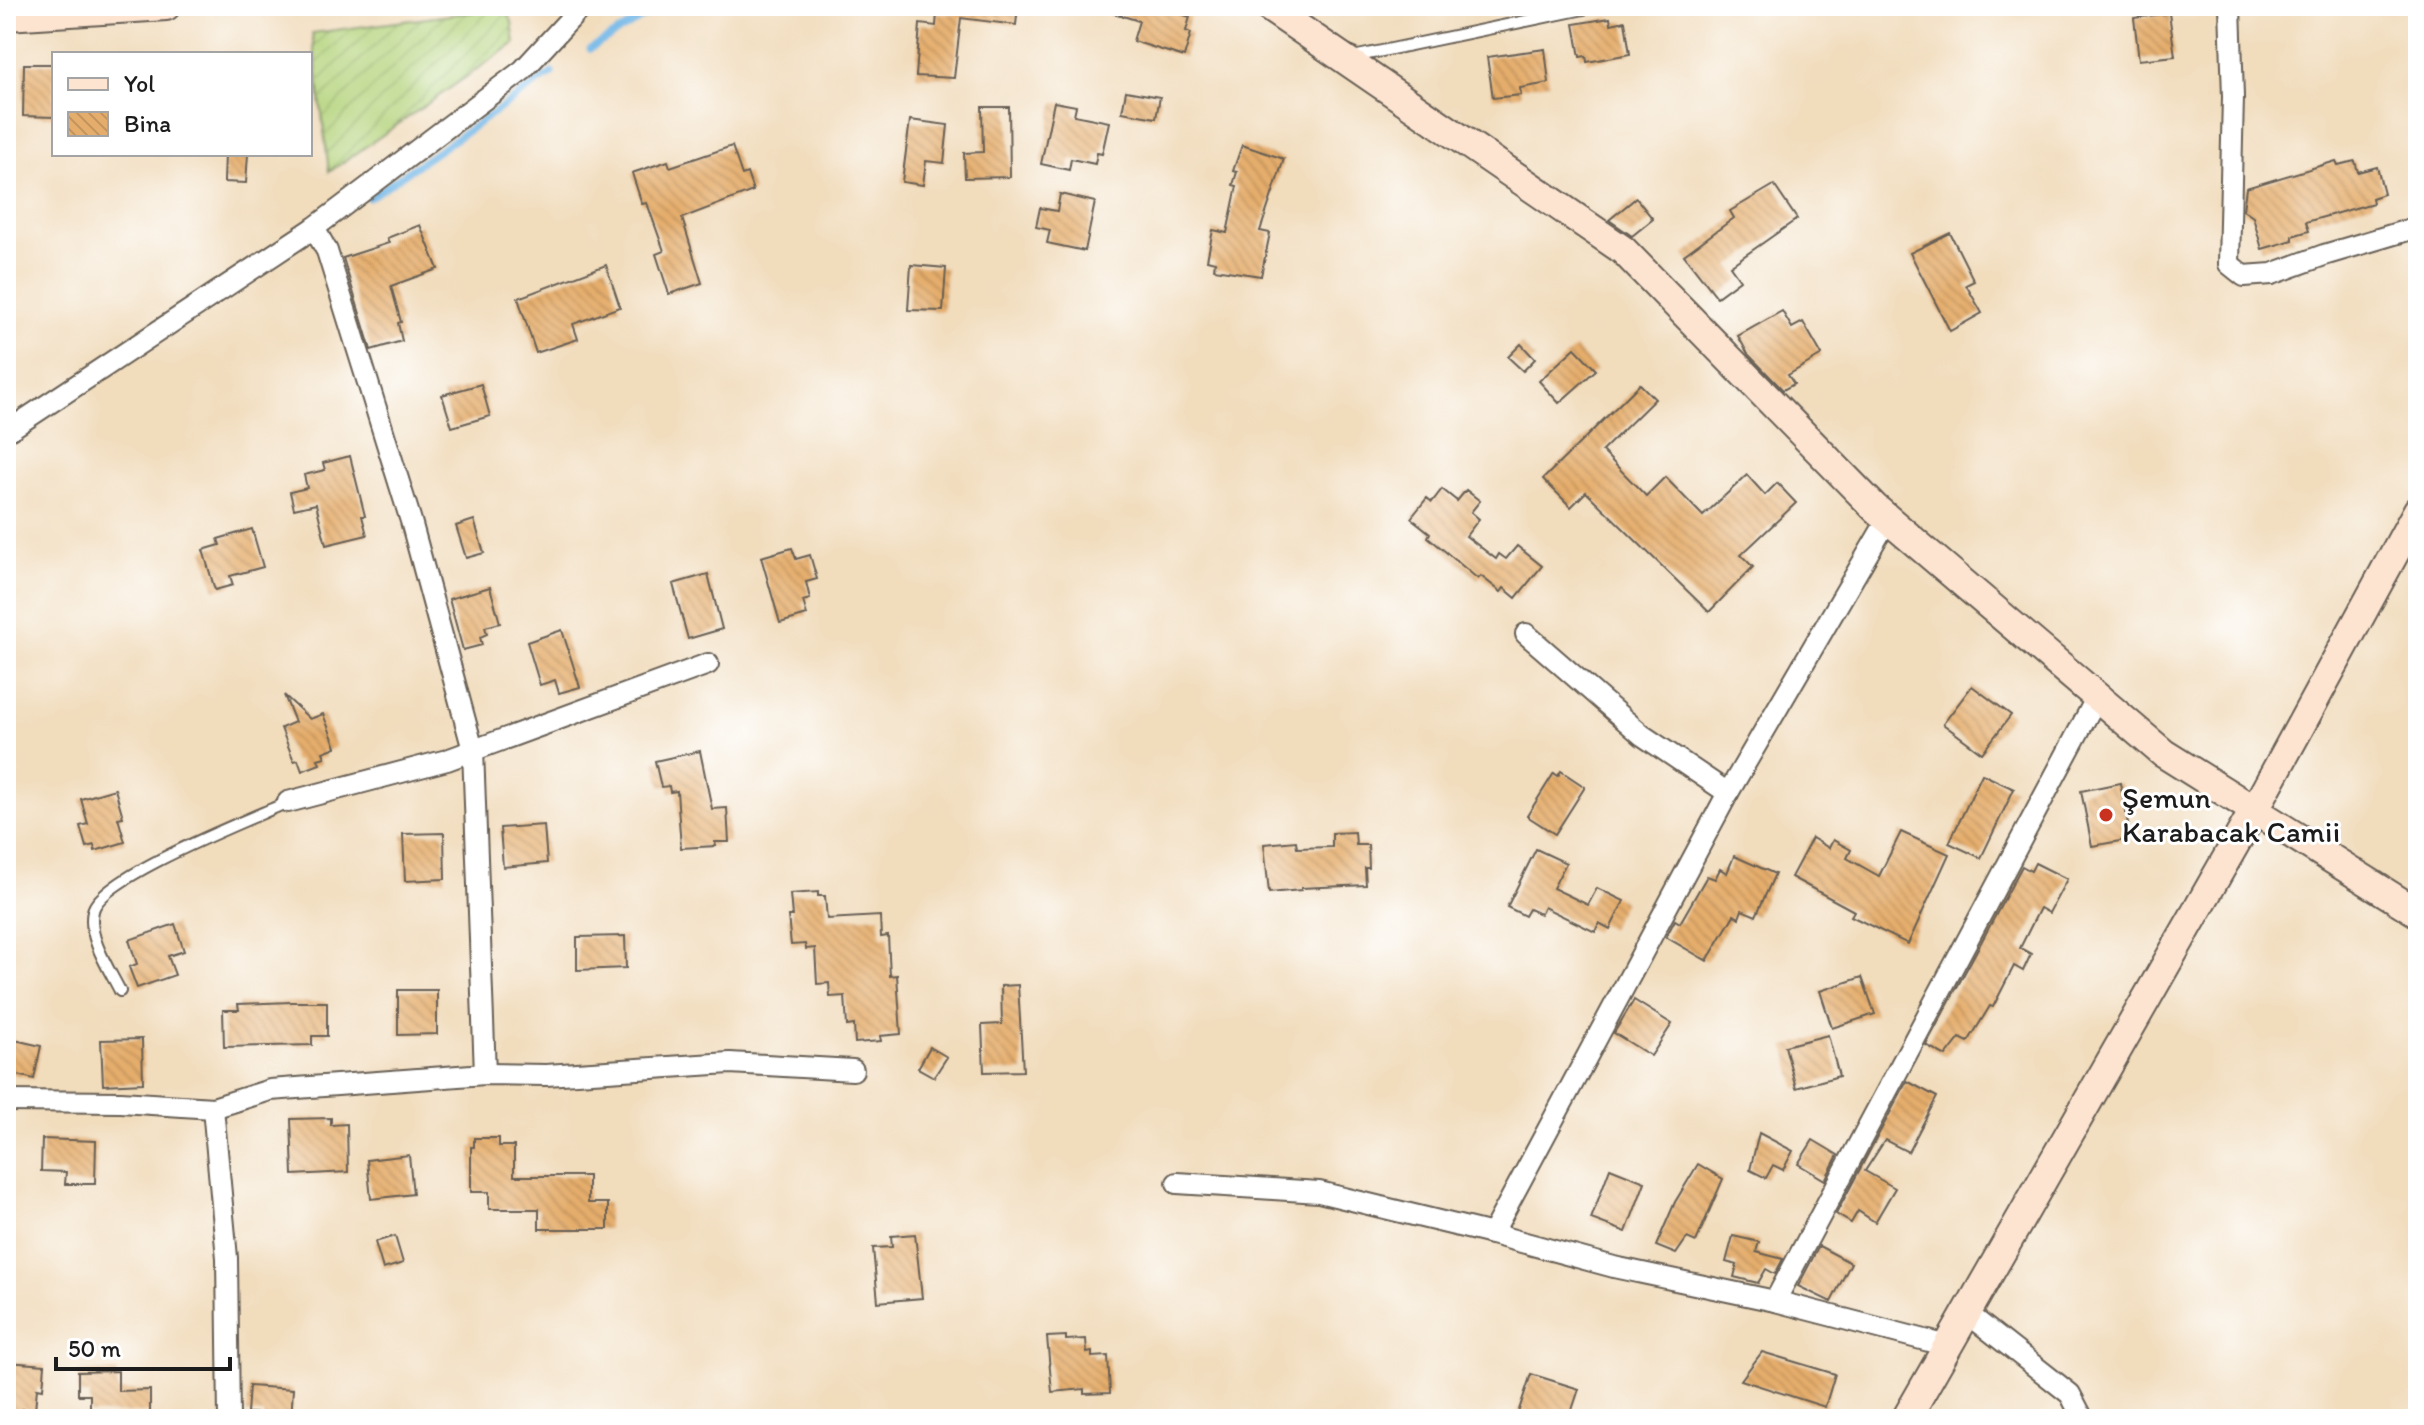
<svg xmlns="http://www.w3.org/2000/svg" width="2424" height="1425" font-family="Itim,sans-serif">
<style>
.garden{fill:url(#garden-furrows);stroke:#68784c;stroke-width:2}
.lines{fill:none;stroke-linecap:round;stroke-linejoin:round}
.stream{stroke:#6fb6e6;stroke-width:7}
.building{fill:url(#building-back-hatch)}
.lane-casing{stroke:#675f54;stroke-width:14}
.street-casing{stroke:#675f54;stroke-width:24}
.secondary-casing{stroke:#675f54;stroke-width:32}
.lane{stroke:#fff;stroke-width:10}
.street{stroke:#fff;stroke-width:20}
.secondary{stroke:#fde4d1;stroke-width:28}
.poi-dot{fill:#c8321e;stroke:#fff;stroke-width:3}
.labels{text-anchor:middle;stroke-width:6;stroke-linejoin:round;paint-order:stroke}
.poi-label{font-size:30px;fill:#1c1c1c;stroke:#fff;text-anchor:start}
</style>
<defs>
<pattern id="garden-furrows" width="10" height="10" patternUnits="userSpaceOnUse" patternTransform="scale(2)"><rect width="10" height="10" fill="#b4d37b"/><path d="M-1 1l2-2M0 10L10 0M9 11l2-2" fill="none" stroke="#9ab56a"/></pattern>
<pattern id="building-back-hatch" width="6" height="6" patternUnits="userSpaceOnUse" patternTransform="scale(2)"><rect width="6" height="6" fill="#e5ad6c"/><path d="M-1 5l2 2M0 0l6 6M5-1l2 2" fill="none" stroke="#c4945d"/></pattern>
</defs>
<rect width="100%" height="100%" fill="#fff"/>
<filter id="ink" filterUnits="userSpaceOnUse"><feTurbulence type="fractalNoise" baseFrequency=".0125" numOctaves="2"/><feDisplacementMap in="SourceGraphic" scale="16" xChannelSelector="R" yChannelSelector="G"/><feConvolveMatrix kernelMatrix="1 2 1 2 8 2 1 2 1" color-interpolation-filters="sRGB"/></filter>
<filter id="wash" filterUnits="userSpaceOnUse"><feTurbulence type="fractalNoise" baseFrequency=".006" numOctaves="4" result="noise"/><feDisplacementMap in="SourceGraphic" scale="32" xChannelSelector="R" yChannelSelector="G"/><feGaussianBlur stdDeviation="1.8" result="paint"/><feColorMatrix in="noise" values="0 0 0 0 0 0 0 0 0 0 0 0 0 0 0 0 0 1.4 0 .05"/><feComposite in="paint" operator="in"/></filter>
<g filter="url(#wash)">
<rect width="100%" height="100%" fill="#f1dcbc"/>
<polygon class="garden" points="503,8 512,22 515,43 329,172 312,33"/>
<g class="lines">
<g class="stream">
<polyline points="590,49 662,6"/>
<polyline points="369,198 552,73"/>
</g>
</g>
<g id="blocks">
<g class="building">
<polygon points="958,6 1018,6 1016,25 961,18 954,78 916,76 920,24 936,26 937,13 957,14"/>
<polygon points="1105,6 1159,6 1190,17 1186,31 1191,33 1184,57 1133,41 1139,21 1104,10"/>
<polygon points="2169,13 2175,56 2139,60 2134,18"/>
<polygon points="1610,18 1611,24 1625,21 1630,54 1587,62 1586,56 1580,57 1574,24"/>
<polygon points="1545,49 1549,83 1520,88 1521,95 1493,98 1487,57"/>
<polygon points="24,64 54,64 54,117 23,116"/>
<polygon points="1126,91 1160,97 1156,118 1122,112"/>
<polygon points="1054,102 1076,106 1074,115 1109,122 1102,154 1097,153 1095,164 1071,159 1069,170 1041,164"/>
<polygon points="982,107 1009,107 1010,177 965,178 964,153 983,152"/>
<polygon points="910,120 948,125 944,163 926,161 923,185 902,182"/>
<polygon points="1242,145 1284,159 1260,231 1270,233 1261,276 1214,269 1215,262 1207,260 1213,230 1227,233 1237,186 1233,185 1237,172 1233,171"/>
<polygon points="732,146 742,175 747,173 753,191 682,218 702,283 669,294 656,254 664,251 647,203 642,204 632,173 668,161 670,167"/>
<polygon points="225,154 248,154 246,183 224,182"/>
<polygon points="2336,161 2338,165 2355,161 2358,172 2377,167 2384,194 2372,198 2373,203 2306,222 2309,231 2292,236 2293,240 2262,249 2253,217 2243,210 2246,188"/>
<polygon points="1774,185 1797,219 1730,266 1740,280 1717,297 1684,255 1734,218 1730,211"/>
<polygon points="1060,194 1095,202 1085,251 1047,243 1050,230 1036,227 1040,208 1057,211"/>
<polygon points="1636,198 1653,219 1632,236 1609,220"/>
<polygon points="420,225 438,269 391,286 401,322 398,323 402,341 371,350 343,258 389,243 387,238"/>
<polygon points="1950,233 1974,281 1966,285 1982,313 1950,331 1910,253"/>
<polygon points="606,265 620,307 573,324 578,339 536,353 518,298"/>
<polygon points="911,265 946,268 943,311 908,310"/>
<polygon points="1782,311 1792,328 1803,322 1822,355 1788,375 1794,384 1783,390 1748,354 1738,336"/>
<polygon points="1521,344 1535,359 1523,371 1508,357"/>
<polygon points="1575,348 1596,370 1559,403 1539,381"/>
<polygon points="481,384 490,416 452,427 442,395"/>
<polygon points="1640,384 1655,399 1602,451 1646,496 1665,477 1703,516 1747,475 1765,495 1777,483 1796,503 1741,555 1753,567 1709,612 1586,492 1571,507 1543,479"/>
<polygon points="350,456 365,516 362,516 367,535 326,545 316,504 294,509 290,492 307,488 304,475 325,470 323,463"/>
<polygon points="1442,489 1457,501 1466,490 1480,501 1471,512 1479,519 1466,536 1496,559 1499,554 1506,559 1517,546 1542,566 1516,598 1504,588 1501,592 1481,576 1478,579 1428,537 1430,533 1411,518 1427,498 1432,502"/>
<polygon points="474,520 484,553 466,558 456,526"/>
<polygon points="252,529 263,567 230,576 233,585 215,590 203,550 220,545 218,539"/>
<polygon points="792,548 796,559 810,555 817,579 806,582 810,599 803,601 807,615 780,623 761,557"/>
<polygon points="708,574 722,629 688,639 673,584"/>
<polygon points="490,587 500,623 485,627 487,634 480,637 482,645 463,650 449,599"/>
<polygon points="562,630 580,687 559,693 555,680 540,685 527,642"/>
<polygon points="1972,686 2011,715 1982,753 1943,724"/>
<polygon points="284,695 310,719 323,714 336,747 323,752 325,757 318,759 320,764 302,771 298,760 294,761 281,728 295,722"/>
<polygon points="700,751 712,809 727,808 729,842 715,842 716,846 681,848 677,791 670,792 669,786 661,787 655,761"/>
<polygon points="1561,771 1585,787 1555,834 1527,816 1554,773 1558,776"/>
<polygon points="1982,774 2014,789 1981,858 1949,843"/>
<polygon points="2120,783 2131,839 2092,846 2081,791"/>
<polygon points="115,789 123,817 118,818 125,842 95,851 94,845 86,847 80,826 88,824 81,799"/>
<polygon points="544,825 547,863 503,867 500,828"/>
<polygon points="1355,832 1356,845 1368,845 1369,868 1365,868 1366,885 1301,888 1301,890 1269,893 1264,844 1296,841 1297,848 1332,847 1332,833"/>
<polygon points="1901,832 1949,854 1908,944 1851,916 1854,911 1791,877 1812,838 1829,848 1833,840 1851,850 1847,858 1879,876"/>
<polygon points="444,833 445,879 405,881 403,834"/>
<polygon points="1536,849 1566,863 1553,888 1588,905 1597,888 1624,901 1610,929 1599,923 1595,932 1544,907 1540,914 1529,909 1525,916 1507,907"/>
<polygon points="1734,856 1775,874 1756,916 1742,910 1739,918 1734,915 1707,961 1666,937 1675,920 1680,923 1707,876 1715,879 1720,869 1727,873"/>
<polygon points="2035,863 2067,879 2049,913 2040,908 2020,948 2031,954 2023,971 2014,966 1993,1007 1990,1006 1968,1042 1960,1038 1946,1056 1926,1045 2022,866 2031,871"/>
<polygon points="818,892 818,896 825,896 827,919 880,916 881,937 888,936 890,976 897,975 901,1034 880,1036 881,1041 855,1043 854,1025 847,1026 845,996 830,997 829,983 817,984 815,948 806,949 805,944 791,945 788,916 792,916 790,894"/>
<polygon points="175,924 184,951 168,956 175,975 137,988 129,967 137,964 129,940"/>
<polygon points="625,936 626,968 577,970 577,937"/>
<polygon points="1862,977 1875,1014 1832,1028 1820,991"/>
<polygon points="1018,985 1023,1071 984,1072 982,1025 1002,1024 1001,986"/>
<polygon points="398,990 437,990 437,1034 398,1035"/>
<polygon points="1634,1000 1672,1024 1651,1056 1614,1033"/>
<polygon points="292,1002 327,1002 327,1036 312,1036 312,1045 224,1047 223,1010 239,1010 238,1004"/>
<polygon points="1828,1035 1839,1076 1796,1088 1785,1046"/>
<polygon points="6,1038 41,1046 34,1079 6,1072"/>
<polygon points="142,1039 143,1083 103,1085 101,1040"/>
<polygon points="930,1047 947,1057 934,1077 918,1068"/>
<polygon points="1907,1081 1937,1097 1908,1152 1885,1140 1865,1171 1895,1188 1875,1222 1858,1211 1851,1223 1836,1214"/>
<polygon points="331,1118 331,1125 347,1124 348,1172 293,1175 291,1119"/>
<polygon points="1759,1133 1793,1151 1783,1170 1773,1165 1766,1178 1750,1170"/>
<polygon points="474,1138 499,1138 499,1146 514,1146 514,1176 588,1176 588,1203 608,1203 608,1229 539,1229 539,1209 489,1209 489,1192 471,1192 471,1147 474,1147"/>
<polygon points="42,1139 96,1141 95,1184 65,1184 66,1172 41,1171"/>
<polygon points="1813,1140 1838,1155 1825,1180 1798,1164"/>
<polygon points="409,1155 413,1194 371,1199 367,1160"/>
<polygon points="1698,1164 1723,1179 1696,1242 1687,1238 1676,1254 1656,1246 1675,1202"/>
<polygon points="1610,1168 1645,1182 1626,1232 1591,1219"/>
<polygon points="915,1234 922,1298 878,1302 873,1248 892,1247 891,1236"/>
<polygon points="395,1236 403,1263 383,1269 375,1242"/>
<polygon points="1733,1236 1759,1242 1756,1252 1783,1259 1775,1274 1766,1269 1758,1283 1734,1277 1737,1265 1726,1262"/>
<polygon points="1819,1246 1851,1263 1831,1302 1798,1286"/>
<polygon points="1066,1336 1066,1340 1086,1339 1087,1353 1092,1352 1092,1357 1108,1356 1110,1393 1084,1394 1084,1389 1052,1392 1047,1337"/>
<polygon points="1762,1352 1835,1374 1825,1407 1741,1380"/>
<polygon points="7,1362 45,1365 43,1389 37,1388 35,1410 23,1409 22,1419 6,1419"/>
<polygon points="118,1371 118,1391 150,1390 150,1413 90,1414 90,1395 78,1395 78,1372"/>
<polygon points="1531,1374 1579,1389 1569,1419 1536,1419 1518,1413"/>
<polygon points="249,1386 293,1389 291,1419 264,1419 264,1414 247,1413"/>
</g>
</g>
</g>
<g filter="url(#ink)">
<use href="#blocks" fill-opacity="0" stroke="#675f54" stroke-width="2"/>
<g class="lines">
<defs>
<g id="lane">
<polyline points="1353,57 1598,6"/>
<path d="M120,991C109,969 87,937 93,911C100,877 253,818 288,802"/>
</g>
<g id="street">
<polyline points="2230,6 2233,97 2229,264 2244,276 2272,274 2324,255 2418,227"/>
<polyline points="314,228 327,251 411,521 473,750 485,1074"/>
<polyline points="6,432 314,228 523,70 582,6"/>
<polyline points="1526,634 1642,735 1728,793"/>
<polyline points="288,802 447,760 708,664"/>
<polyline points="6,1101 121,1102 213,1108 270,1090 485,1074 546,1075 730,1063 853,1070"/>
<polyline points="213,1108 227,1258 229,1419"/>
<polyline points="1177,1183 1319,1192 1492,1234 1614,1267 1775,1301 1948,1346"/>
<polyline points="1492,1234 1728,793 1888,519"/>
<polyline points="1775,1301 2097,697"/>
<polyline points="1967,1313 2070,1394 2083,1419"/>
</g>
<g id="secondary">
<polyline points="1267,6 1623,250 1875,508 2163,753 2418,913"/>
<polyline points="6,16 166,6"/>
<polyline points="1906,1419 2255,809 2418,510"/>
</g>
</defs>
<use href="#lane" class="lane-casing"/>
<use href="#street" class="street-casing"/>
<use href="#secondary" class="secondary-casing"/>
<use href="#lane" class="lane"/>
<use href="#street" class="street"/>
<use href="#secondary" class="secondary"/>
</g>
</g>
<circle class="poi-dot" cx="2106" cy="815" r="8"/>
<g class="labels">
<g class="poi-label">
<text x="2122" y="808">Şemun<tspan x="2122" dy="34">Karabacak Camii</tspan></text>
</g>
</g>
<rect width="2424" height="1425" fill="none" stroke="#fff" stroke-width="32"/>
<rect x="52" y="52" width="260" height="104" fill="#ffffff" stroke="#a4a4a4" stroke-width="2"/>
<rect x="68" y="78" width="40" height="12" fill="#fde4d1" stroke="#a4a4a4" stroke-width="2"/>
<text x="124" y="92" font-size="24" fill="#1c1c1c">Yol</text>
<rect x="68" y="112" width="40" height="24" fill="url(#building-back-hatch)" stroke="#a4a4a4" stroke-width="2"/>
<text x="124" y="132" font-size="24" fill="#1c1c1c">Bina</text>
<path d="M56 1357v12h174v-12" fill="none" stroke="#1c1c1c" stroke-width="4"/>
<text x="68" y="1357" font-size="24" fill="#1c1c1c" stroke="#ffffff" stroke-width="6" paint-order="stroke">50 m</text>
</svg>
